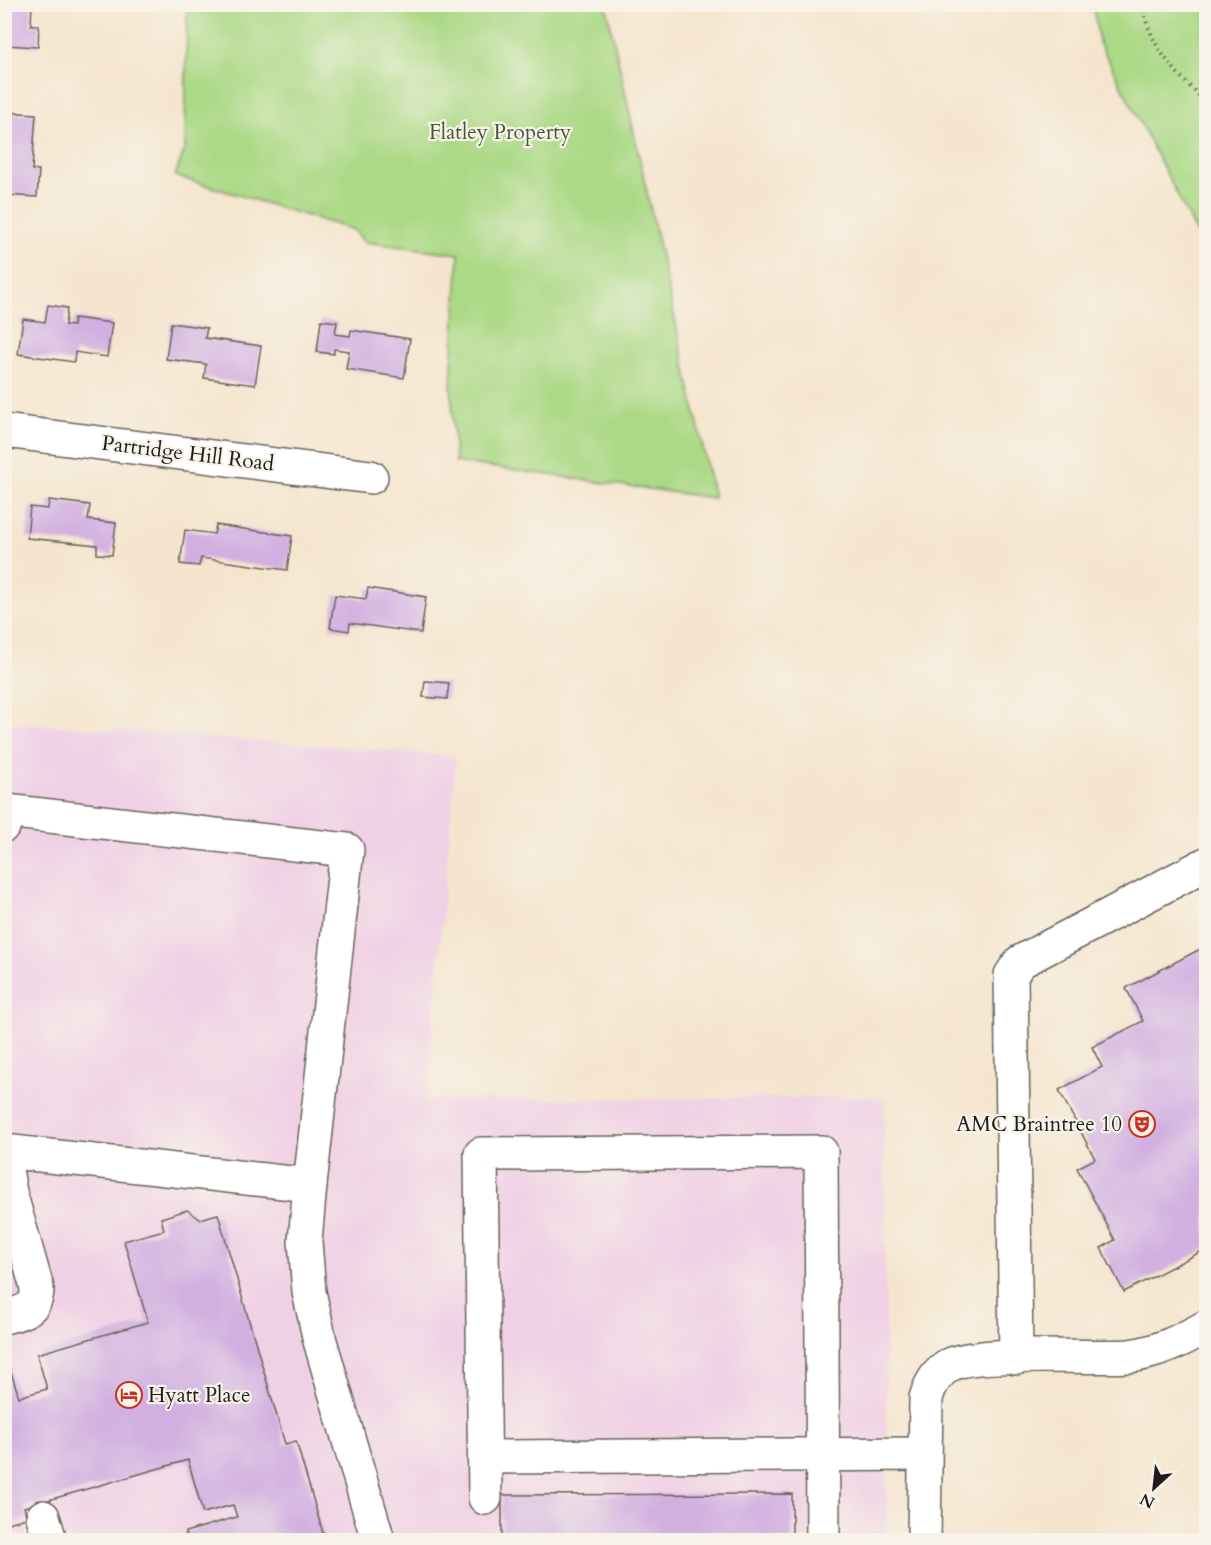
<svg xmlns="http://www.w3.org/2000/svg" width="1211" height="1545" font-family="Cardo,serif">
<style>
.built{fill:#f0d0e5}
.green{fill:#acd986;stroke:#647a51;stroke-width:1.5}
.building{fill:#d1afe1}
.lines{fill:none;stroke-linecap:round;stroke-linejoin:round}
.minor-casing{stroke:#68625a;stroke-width:36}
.path{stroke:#68625a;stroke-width:4;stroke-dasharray:1.5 4.5;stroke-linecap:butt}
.minor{stroke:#fff;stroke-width:33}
.labels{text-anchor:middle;stroke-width:4.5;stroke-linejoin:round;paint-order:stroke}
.park-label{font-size:21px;fill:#47553c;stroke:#f7f3e8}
.street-label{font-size:21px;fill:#1c1c1c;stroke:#f7f3e8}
.poi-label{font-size:21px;fill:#1c1c1c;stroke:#f7f3e8;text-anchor:end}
</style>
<rect width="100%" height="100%" fill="#f7f3e8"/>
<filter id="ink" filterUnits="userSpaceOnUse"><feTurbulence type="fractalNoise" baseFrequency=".0167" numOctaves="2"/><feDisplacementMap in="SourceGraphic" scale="12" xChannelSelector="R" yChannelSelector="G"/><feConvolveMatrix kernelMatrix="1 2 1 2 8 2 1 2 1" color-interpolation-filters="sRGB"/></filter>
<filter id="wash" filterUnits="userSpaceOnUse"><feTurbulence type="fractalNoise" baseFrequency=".008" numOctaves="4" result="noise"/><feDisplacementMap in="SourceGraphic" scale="24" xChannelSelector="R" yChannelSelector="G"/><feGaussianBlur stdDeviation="1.35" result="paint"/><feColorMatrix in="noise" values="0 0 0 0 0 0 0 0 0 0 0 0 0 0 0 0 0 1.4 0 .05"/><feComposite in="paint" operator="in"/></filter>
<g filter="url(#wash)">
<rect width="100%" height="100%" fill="#f5e5ce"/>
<polygon class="built" points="4,722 456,756 427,1100 884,1097 887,1540 5,1540"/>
<g class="green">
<polygon points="187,5 606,5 714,498 455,462 451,383 459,254 364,242 354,230 175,176 185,148"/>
<polygon points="1093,5 1206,5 1206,251 1099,42"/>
</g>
<g id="blocks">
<g class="building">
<polygon points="4,4 32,4 31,25 39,25 38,47 5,45"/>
<polygon points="4,112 36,114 32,170 39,170 37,197 4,195"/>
<polygon points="48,305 67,308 65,325 73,326 74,318 112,323 107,357 75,352 74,362 18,354 23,319 45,322"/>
<polygon points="321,320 337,322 335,334 350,336 351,330 410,339 404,378 346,369 349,351 334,349 334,354 317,352"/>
<polygon points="171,323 207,328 205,338 261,346 255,385 204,378 206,364 166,359"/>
<polygon points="49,500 90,505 88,520 116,523 112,555 97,554 97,545 27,538 30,507 48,509"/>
<polygon points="216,525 292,536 287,570 201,558 199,566 180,564 185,530 214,534"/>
<polygon points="368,588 426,597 421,633 350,623 349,631 330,628 335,595 366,599"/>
<polygon points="425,681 449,683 447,699 423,697"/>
<polygon points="1206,946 1206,1249 1124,1292 1101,1248 1115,1240 1077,1168 1095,1159 1059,1090 1102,1067 1092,1047 1143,1021 1126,988"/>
<polygon points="187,1210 200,1219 218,1214 285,1444 296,1441 325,1540 187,1540 185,1532 237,1517 233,1505 203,1513 188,1460 24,1507 27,1518 4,1524 4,1351 19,1397 47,1389 37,1354 148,1322 124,1241 164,1230 161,1218"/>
<polygon points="792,1494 792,1540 502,1540 502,1495"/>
</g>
</g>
</g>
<g filter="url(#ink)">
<use href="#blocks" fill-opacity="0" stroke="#68625a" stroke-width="1.5"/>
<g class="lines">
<defs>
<g id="minor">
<polyline points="4,431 371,477"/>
<polyline points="4,825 6,811 347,850 310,1185"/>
<polyline points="4,1151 310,1185 305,1241 309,1292 320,1341 378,1540"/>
<path d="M4,1159L10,1192L37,1288C37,1310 23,1312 4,1317"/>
<polyline points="1016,1358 1011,975 1020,962 1206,864"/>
<polyline points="485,1457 923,1454"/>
<polyline points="485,1498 481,1154 821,1152 823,1540"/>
<polyline points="43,1517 50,1540"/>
<path d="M924,1540L926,1398C930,1384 937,1372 950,1365C973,1350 1092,1359 1129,1356C1157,1353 1182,1340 1206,1327"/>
</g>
</defs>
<use href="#minor" class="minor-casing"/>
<path class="path" d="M1143,4C1148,47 1178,74 1206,103"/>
<use href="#minor" class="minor"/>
</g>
</g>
<defs>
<symbol id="theatre-ring" viewBox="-11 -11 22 22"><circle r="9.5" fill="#f7f3e8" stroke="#c8321e" stroke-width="1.5"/><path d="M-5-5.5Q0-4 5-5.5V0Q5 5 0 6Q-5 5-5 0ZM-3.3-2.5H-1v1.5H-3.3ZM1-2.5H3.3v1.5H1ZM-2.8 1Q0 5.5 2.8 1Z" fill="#c8321e"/></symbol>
<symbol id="hotel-ring" viewBox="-11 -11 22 22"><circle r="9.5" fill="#f7f3e8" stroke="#c8321e" stroke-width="1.5"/><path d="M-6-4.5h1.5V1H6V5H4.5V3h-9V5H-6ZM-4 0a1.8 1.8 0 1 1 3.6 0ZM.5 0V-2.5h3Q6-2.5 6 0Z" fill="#c8321e"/></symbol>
</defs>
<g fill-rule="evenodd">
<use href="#theatre-ring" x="1127" y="1109" width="30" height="30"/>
<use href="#hotel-ring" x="114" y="1380" width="30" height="30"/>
</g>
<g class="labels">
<g class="park-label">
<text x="500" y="139">Flatley Property</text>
</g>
<g class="street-label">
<text transform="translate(188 453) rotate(7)" y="7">Partridge Hill Road</text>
</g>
<g class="poi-label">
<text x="1122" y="1131">AMC Braintree 10</text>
<text x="148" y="1402" text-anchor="start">Hyatt Place</text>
</g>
</g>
<rect width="1211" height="1545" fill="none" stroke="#f7f3e8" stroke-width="24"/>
<g transform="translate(1154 1488) rotate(207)" stroke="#f7f3e8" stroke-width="4.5" paint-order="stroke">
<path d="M0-4.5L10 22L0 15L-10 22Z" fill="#1c1c1c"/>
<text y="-9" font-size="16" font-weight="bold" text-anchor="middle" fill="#1c1c1c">N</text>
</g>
</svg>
